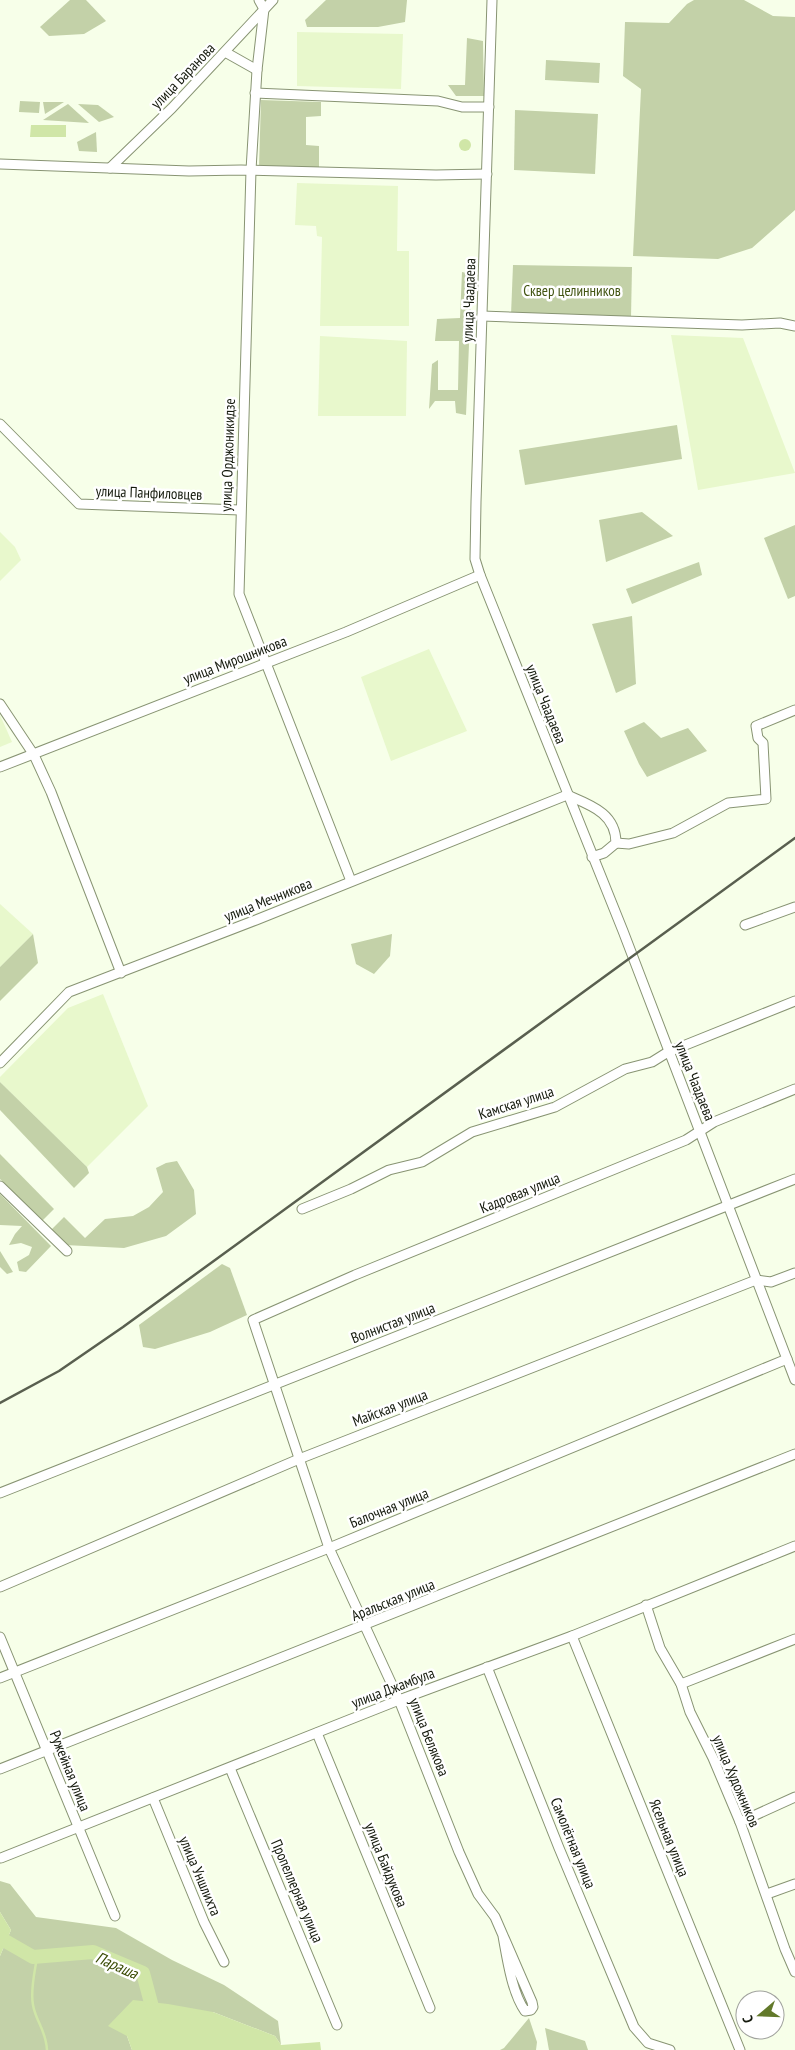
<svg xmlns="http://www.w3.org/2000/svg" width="795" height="2050" font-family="'PT Sans Narrow',sans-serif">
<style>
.built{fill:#e8f8cc}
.green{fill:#c3d1a8}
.water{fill:#d0e6a7}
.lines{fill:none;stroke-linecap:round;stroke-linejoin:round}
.stream{stroke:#d0e6a7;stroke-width:2.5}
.river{stroke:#d0e6a7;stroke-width:14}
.minor-casing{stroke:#889473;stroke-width:11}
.minor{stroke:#fff;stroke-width:9}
.rail{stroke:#595f4f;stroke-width:2.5}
.labels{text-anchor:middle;stroke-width:5;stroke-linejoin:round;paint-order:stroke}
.street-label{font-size:15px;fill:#151a0d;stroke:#fff}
.park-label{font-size:15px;fill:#435513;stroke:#fff}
.water-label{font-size:16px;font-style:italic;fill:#3a4b04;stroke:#fff}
</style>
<rect width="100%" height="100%" fill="#f7ffe9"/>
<g class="built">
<polygon points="297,32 403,34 401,89 297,86"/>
<polygon points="297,183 398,186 397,251 409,251 409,326 320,326 322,237 317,236 316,226 295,225"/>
<polygon points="671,335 743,338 795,473 698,490"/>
<polygon points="320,336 407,341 406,416 318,416"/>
<polygon points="0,532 15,547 21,560 0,581"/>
<polygon points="429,649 467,731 391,761 361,677"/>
<polygon points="0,715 12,742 0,747"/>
<polygon points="0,904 33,934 0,967"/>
<polygon points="103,994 148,1106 87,1167 0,1082 0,1077 68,1008"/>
</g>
<g class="green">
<polygon points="70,0 86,0 106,21 84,34 49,36 40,27"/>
<polygon points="326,0 407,0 405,22 378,27 307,27 305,20"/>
<polygon points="694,0 744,0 773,16 795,17 795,210 752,248 718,259 633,256 641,89 623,76 625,22 669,23 687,4"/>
<polygon points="467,38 483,41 484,96 456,96 448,85 465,85"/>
<polygon points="546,60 600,63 599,83 545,80"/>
<polygon points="261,100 321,102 321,116 306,117 306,145 319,146 319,168 259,167"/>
<polygon points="20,101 40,102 39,113 19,112"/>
<polygon points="43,102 64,102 45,114"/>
<polygon points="68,104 89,123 43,120"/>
<polygon points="78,104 98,105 114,117 99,122"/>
<polygon points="515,110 598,114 595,174 514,170"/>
<polygon points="96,132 97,152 79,151 77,142"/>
<polygon points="513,265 632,267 631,317 511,315"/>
<polygon points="462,272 472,274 466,415 456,413 455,401 435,401 429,409 432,364 438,360 438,390 458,390 459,341 435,341 437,319 460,318"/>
<polygon points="677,425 682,459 525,485 519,450"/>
<polygon points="642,512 673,536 606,562 599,520"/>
<polygon points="795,525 795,596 788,599 764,538"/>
<polygon points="699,562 702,575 632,604 626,589"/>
<polygon points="632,616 636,684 616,693 592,624"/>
<polygon points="644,722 661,738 688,728 707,751 647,777 639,764 624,731"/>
<polygon points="33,934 38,963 0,1001 0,967"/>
<polygon points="392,934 390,956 374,974 356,964 351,944"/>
<polygon points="0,1082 87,1167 89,1173 74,1188 0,1110"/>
<polygon points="0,1154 54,1209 42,1221 0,1179"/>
<polygon points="177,1161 194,1190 196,1214 166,1236 124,1248 65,1245 51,1230 64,1217 85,1238 105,1219 133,1216 149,1207 163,1192 156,1168 166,1163"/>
<polygon points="0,1194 51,1246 26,1272 19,1271 17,1262 29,1255 32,1247 21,1243 9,1245 15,1234 22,1226 0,1225"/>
<polygon points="0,1251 13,1272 7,1274 0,1267"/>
<polygon points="222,1264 230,1268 247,1315 210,1332 155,1349 143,1347 139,1325"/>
<polygon points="0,1881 10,1884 36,1917 116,1928 172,1960 224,1985 278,2021 281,2045 275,2036 213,2012 127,2036 132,2050 0,2050 0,1956 11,1930 0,1912"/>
<polygon points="529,2018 537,2042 536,2050 500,2050 504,2048"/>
<polygon points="545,2028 585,2041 588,2050 549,2050"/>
</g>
<g class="water">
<polygon points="31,125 66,125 66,137 30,137"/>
<circle cx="465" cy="145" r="6"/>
<polygon points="0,1912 11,1930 0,1956"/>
<polygon points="133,2000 168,2004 213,2012 275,2036 281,2045 320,2042 321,2050 132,2050 127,2036 108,2026"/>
</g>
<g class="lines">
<path class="stream" d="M37,1957C35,1971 30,1990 33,2005C36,2022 46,2030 47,2050"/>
<polyline class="river" points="0,1938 33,1957 93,1952 143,1973 155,2018"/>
<defs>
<g id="minor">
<polyline points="259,0 264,9"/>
<polyline points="492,0 476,502 475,559 480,575 623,931 795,1380"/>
<polyline points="264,9 257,70 251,170 239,594 351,881"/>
<polyline points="225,52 257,70"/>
<polyline points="255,93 438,101 462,107 489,107"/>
<polyline points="0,164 189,171 241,170 436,175 487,174"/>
<polyline points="110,168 172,108 273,0"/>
<polyline points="482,316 742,325 780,323 795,326"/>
<polyline points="0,424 79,504 240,510"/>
<polyline points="0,704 34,755 51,792 121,973"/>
<polyline points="0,767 346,632 480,575"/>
<path d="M567,795C590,805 616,813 616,843L604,853L592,857"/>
<polyline points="616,843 629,844 673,833 728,803 766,799 763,743 758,738 756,726 795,710"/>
<polyline points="745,925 795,907"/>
<polyline points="0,1063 69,992 256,920 567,795"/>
<polyline points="0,1186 67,1251"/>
<polyline points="302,1209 351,1189 389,1170 422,1162 472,1132 555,1107 625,1069 652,1062 668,1052 795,1001"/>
<polyline points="0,1493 795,1179"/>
<polyline points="0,1587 299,1459 756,1280 771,1282 795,1273"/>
<polyline points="646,1605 660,1648 681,1684 690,1712 713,1758 740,1822 785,1949 795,1972"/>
<polyline points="572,1636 740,2050"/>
<polyline points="0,1637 115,1916"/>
<polyline points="487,1667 559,1848 634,2027 648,2043 670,2050"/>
<polyline points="0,1678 329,1548 787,1359"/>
<polyline points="681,1684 795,1639"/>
<polyline points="317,1733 430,2008"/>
<polyline points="230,1768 337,2025"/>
<polyline points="0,1769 795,1454"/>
<polyline points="153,1798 204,1922 224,1962"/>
<polyline points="740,1822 795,1797"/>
<polyline points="1,1858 399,1700 572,1636 795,1546"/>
<polyline points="767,1894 795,1884"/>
<path d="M503,1936C507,1958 512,1993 525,2011L531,2010L533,2007L532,2002L495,1917L478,1894L459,1852L399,1700L329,1548L253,1320L355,1275L686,1140L714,1122L795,1089"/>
</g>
</defs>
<use href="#minor" class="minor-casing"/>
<use href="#minor" class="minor"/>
<polyline class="rail" points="0,1403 59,1371 123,1327 795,838"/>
</g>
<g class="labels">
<g class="street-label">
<text transform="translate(183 76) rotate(-46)" y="5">улица Баранова</text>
<text transform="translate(469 300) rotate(-88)" y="5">улица Чаадаева</text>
<text transform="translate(228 455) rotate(-88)" y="5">улица Орджоникидзе</text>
<text transform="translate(149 493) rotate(2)" y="5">улица Панфиловцев</text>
<text transform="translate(235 660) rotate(-21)" y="5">улица Мирошникова</text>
<text transform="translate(546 704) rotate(68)" y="5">улица Чаадаева</text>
<text transform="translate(268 900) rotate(-22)" y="5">улица Мечникова</text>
<text transform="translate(695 1081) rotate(68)" y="5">улица Чаадаева</text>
<text transform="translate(516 1103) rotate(-18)" y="5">Камская улица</text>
<text transform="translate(520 1193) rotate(-22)" y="5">Кадровая улица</text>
<text transform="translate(393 1323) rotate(-21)" y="5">Волнистая улица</text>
<text transform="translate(390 1408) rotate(-21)" y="5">Майская улица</text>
<text transform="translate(389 1508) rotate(-22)" y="5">Балочная улица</text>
<text transform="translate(393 1600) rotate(-22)" y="5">Аральская улица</text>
<text transform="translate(393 1688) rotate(-21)" y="5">улица Джамбула</text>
<text transform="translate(429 1737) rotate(68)" y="5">улица Белякова</text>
<text transform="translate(70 1771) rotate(68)" y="5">Ружейная улица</text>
<text transform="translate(736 1781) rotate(67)" y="5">улица Художников</text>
<text transform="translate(669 1838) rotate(68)" y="5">Ясельная улица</text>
<text transform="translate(573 1843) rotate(68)" y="5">Самолётная улица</text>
<text transform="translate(386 1865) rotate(68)" y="5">улица Байдукова</text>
<text transform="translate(200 1876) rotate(67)" y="5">улица Уншлихта</text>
<text transform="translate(297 1891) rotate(67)" y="5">Пропеллерная улица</text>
</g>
<g class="park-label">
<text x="572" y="296">Сквер целинников</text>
</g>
<g class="water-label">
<text transform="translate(117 1965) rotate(24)" y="6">Параша</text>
</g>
</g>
<g transform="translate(760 2015) rotate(251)"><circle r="24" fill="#ffffff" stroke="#a1a39e"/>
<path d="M0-4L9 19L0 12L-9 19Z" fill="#62792a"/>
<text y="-8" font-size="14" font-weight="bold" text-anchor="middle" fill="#151a0d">С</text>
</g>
</svg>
